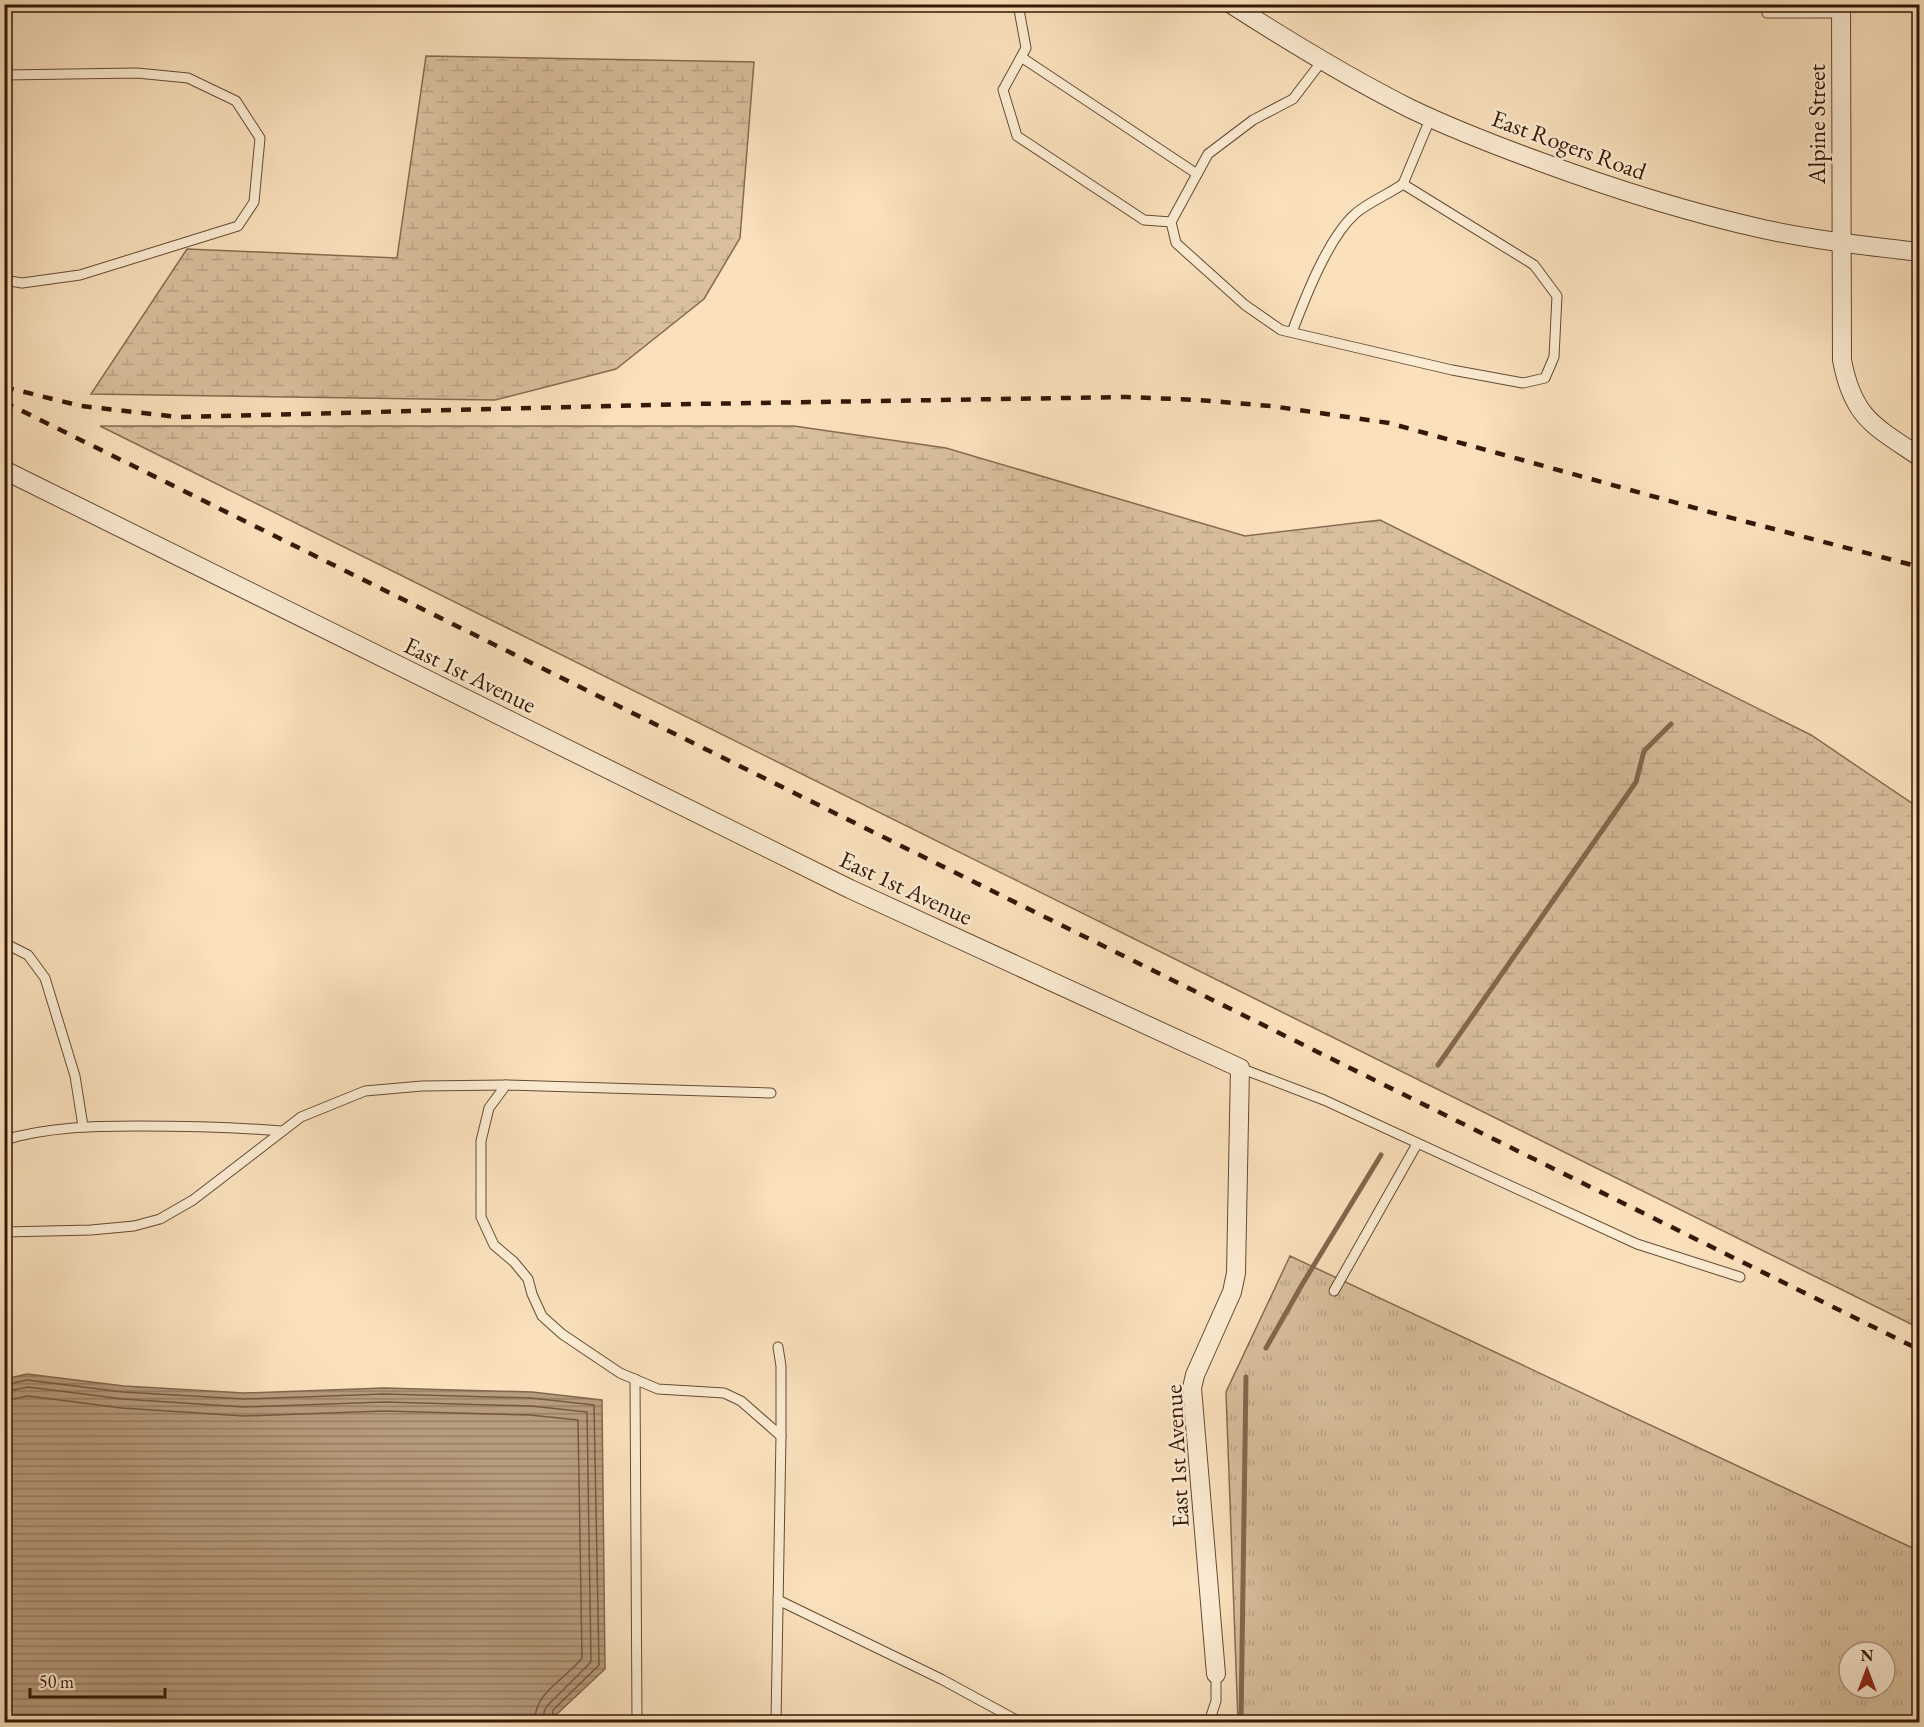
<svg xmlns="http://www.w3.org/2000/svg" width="1924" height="1727" font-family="'EB Garamond',serif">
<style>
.grass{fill:url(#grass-tufts);stroke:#876b50;stroke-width:1.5;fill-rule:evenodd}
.wetland{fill:url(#wetland-marsh);stroke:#876b50;stroke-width:1.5}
.water{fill:url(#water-rules);stroke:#83674d;stroke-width:1.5}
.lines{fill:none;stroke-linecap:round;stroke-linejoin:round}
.shore{stroke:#765a40;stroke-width:1.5}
.stream{stroke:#83674d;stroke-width:5}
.service-casing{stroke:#664a32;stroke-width:11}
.minor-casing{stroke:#664a32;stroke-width:20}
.service{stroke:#fcecd3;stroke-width:9}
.minor{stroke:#fcecd3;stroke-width:18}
.rail{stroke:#351704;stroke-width:4.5;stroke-dasharray:10 10;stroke-linecap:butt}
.labels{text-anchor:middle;stroke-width:5;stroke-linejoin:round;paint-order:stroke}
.street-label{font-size:24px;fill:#351704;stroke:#fcecd3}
</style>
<defs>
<pattern id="grass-tufts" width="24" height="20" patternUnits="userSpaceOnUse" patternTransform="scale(1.5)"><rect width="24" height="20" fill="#d9bf9d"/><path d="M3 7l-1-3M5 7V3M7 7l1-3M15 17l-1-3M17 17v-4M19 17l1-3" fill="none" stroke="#bba386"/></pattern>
<pattern id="wetland-marsh" width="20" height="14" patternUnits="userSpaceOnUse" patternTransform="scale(1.5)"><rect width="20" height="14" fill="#d9bf9d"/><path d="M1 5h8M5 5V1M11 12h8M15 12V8" fill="none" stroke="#bba386"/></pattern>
<pattern id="water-rules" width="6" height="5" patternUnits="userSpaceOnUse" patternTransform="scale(1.5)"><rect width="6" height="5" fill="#b79c7d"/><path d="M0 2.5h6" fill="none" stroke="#967e64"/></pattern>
</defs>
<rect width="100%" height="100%" fill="#fae1bc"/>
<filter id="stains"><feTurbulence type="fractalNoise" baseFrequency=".00333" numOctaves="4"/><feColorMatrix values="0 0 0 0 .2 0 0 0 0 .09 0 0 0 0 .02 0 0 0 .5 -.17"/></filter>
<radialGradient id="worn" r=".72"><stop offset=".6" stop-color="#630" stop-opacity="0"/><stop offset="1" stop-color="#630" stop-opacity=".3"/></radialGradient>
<path class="grass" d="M1290,1256L1919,1551V1722H1238L1226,1392ZM1849,1652H1885V1688H1849Z"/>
<g class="wetland">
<polygon points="426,56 754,62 740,238 704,299 616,369 495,400 91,394 187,249 397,258"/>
<polygon points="100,426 794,426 946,448 1245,536 1380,520 1811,735 1919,808 1919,1328"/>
</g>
<polygon class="water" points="27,1374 124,1386 244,1393 384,1388 532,1392 602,1400 605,1669 557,1714 558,1722 5,1722 5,1379"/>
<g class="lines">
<g class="shore">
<polyline points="4,1385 27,1380 123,1392 244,1399 384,1394 531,1398 594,1405 599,1665 553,1710 552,1722"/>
<polyline points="4,1392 28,1387 123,1399 244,1407 384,1402 531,1406 587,1412 591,1662 547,1706 544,1712 544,1722"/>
<path d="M4,1401L28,1396L122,1408L244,1416L384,1411L530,1415L578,1420L582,1658C566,1679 533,1693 535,1722"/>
</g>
<g class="stream">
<polyline points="1438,1065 1636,782 1644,751 1671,724"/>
<polyline points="1266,1348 1303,1283 1381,1155"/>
<polyline points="1241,1722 1246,1377"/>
</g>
<defs>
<g id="service">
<polyline points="1018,4 1026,48 1003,90 1017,136 1144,220 1171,222"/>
<polyline points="1767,13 1841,13"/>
<polyline points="1021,57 1197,174"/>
<polyline points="4,75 137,73 188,78 236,101 260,138 254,202 238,226 80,275 22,283 4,280"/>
<polyline points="1403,184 1431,117"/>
<path d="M1292,332C1305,298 1328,238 1355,214C1367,203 1389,194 1403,184L1534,265L1557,296L1554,357L1545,378L1523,383L1452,370L1281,330L1245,305L1176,243L1171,222L1208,154L1253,120L1293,99L1322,61"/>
<polyline points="4,943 28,955 45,978 75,1076 83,1126"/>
<polyline points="1240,1068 1324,1100 1637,1244 1740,1277"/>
<polyline points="771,1093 506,1085 489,1108 481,1141 481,1217 494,1245 514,1262 528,1279 532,1294 542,1316 562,1334 620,1373 658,1389 724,1393 741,1401 781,1436 776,1722"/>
<path d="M4,1140C48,1127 93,1126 138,1126C186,1126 234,1127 282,1131"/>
<polyline points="4,1232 91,1230 134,1226 160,1219 193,1200 301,1117 365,1091 422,1086 506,1085"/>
<polyline points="1334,1291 1417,1144"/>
<polyline points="778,1347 781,1366 781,1436"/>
<polyline points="635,1379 637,1722"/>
<polyline points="778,1600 941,1679 1020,1722"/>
<polyline points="1209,1722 1216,1701 1216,1674"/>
</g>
<g id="minor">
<path d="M1231,4C1290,42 1349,78 1411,109C1453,129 1497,146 1541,162C1614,189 1687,212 1763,229C1814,240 1867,246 1920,252"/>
<path d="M1841,4L1842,360C1853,418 1874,426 1920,457"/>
<polyline points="4,470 850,889 1240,1068 1236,1273 1232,1292 1195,1375 1192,1388 1216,1674"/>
</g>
</defs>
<use href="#service" class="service-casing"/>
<use href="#minor" class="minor-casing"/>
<use href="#service" class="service"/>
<use href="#minor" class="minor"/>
<g class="rail">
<polyline points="4,387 81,406 178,417 693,404 1126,397 1198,400 1271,406 1389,423 1724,516 1920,567"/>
<polyline points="4,402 1920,1350"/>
</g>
</g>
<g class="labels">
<g class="street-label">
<text transform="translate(1817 124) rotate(-90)" y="8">Alpine Street</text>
<text transform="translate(1569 145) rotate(20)" y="8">East Rogers Road</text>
<text transform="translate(470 675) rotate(26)" y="8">East 1st Avenue</text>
<text transform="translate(906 888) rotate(25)" y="8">East 1st Avenue</text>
<text transform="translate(1177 1456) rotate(-93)" y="8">East 1st Avenue</text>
</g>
</g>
<rect width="1924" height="1727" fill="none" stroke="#fae1bc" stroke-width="24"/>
<rect x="6" y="6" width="1912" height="1715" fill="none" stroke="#351704" stroke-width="3"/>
<rect x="12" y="12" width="1900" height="1703" fill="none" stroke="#351704" stroke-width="1.5"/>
<g transform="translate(1867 1670)"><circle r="28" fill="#fcecd3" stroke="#ac9780" stroke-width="1.5"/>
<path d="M0-4.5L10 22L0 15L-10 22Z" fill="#8f2418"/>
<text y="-9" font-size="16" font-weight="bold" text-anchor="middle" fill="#351704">N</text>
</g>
<path d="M30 1688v9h135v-9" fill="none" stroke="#351704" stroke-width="3"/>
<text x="39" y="1688" font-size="18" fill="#351704" stroke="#fcecd3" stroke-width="4.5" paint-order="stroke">50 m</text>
<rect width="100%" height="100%" filter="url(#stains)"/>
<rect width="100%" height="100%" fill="url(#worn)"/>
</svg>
